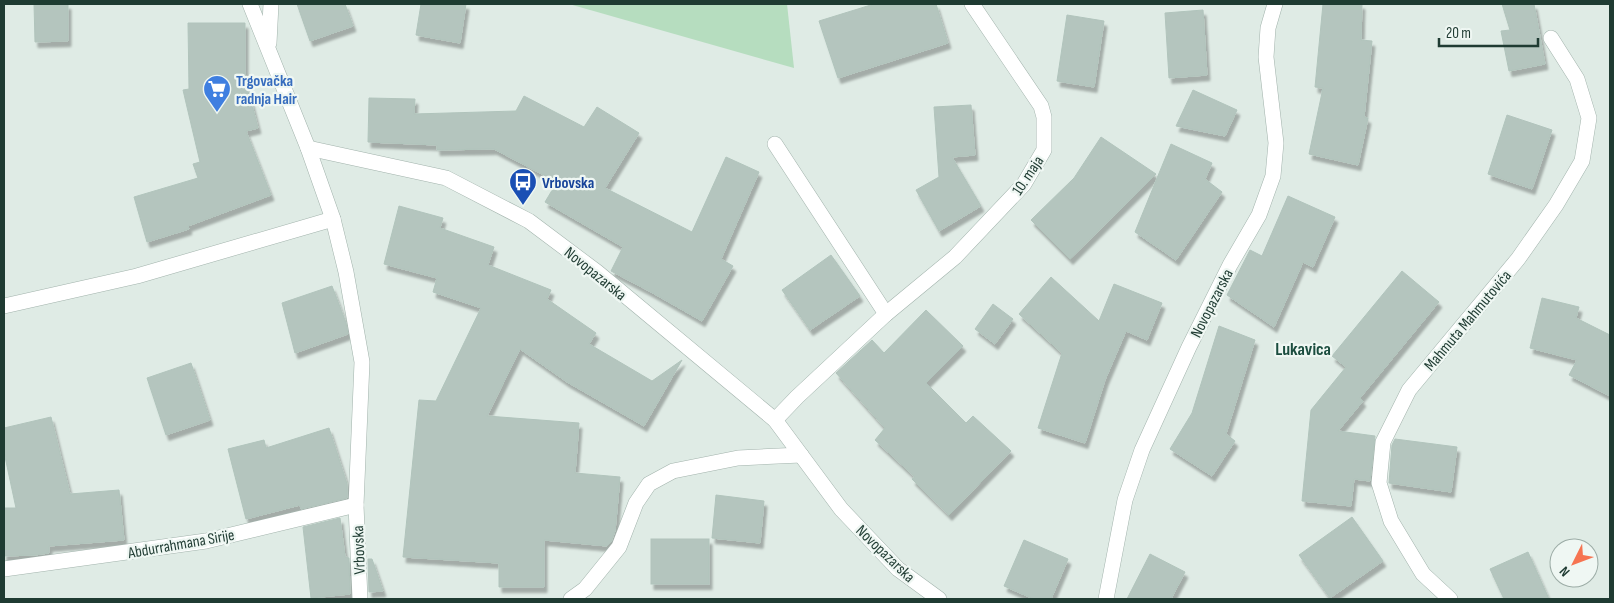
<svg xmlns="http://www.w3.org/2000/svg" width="1614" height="603" font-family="'Sofia Sans Condensed',sans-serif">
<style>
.green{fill:#b6ddbf}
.building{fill:#b4c5be;stroke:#b1c4bc;filter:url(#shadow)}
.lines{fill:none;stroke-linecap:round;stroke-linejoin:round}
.minor-casing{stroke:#a2b3ac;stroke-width:16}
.minor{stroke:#fff;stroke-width:15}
.labels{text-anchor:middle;stroke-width:4.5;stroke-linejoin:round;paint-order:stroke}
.shop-label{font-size:16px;font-weight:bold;fill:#366cbe;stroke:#eff7f3;text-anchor:start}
.street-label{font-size:16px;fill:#1f3b32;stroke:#eff7f3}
.transit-label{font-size:16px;font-weight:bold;fill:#164399;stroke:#eff7f3;text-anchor:start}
.neighbourhood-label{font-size:18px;font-weight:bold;fill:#1b4d3f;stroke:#eff7f3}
</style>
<defs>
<filter id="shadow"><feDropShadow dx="3" dy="5.5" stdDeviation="1" flood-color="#0004"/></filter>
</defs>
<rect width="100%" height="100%" fill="#dfebe5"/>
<polygon class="green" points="569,4 787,4 794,68"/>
<g class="building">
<polygon points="34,4 68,4 68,41 35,42"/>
<polygon points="297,4 345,4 353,26 310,41"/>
<polygon points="421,4 466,4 460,43 416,35"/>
<polygon points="874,4 936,4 948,43 838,78 819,21"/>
<polygon points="1323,4 1362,4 1361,40 1372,41 1364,117 1368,118 1358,165 1309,154 1323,88 1315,87"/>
<polygon points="1502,4 1534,4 1545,64 1509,71 1501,31 1510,30"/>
<polygon points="1203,10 1207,75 1169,78 1165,13"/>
<polygon points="1067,15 1104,21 1094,87 1057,81"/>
<polygon points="188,23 245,23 245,78 258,128 246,131 271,195 188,226 189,229 147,242 134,197 198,178 193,164 200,162 183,90 189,89"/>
<polygon points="1193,90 1237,110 1225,136 1176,126"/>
<polygon points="524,96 584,127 597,107 639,133 605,188 692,232 726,157 759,172 721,259 733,266 702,321 651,292 611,271 623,247 545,202 557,182 494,149 437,150 437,145 368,142 369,98 415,99 414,114 516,111"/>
<polygon points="971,105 975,155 952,157 981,206 939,231 916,190 939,177 934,107"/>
<polygon points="1507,115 1552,130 1532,189 1488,174"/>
<polygon points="1101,137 1156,174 1070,259 1031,220 1074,178"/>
<polygon points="1171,144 1212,163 1205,179 1222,192 1176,260 1135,232"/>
<polygon points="1288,196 1335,217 1313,267 1303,262 1274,327 1227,295 1250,250 1262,256"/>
<polygon points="399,206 443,218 440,228 494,247 488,265 551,290 547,299 596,333 589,344 652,381 682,360 644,426 567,382 520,349 487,416 579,423 575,473 620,477 615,531 611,542 607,546 544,540 544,587 499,587 499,563 403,557 419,400 436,401 481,308 433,292 437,278 384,264"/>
<polygon points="831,255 860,296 810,330 782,290"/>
<polygon points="1402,271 1439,302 1360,398 1363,401 1338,431 1375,436 1370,481 1354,479 1351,506 1302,501 1311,410 1346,367 1332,356"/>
<polygon points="1051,277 1099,321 1114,284 1162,303 1147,340 1126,331 1105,380 1085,443 1038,428 1062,353 1019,314"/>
<polygon points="332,286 346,323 348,334 295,353 282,303"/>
<polygon points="1542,298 1579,307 1576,318 1610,335 1610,396 1569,375 1577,360 1530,348"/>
<polygon points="993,304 1013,319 995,344 975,329"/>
<polygon points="926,310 963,346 926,383 966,423 973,416 1011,451 949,515 912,479 915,477 875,440 885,428 836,373 872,340 884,353"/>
<polygon points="1219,326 1255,340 1226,434 1235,441 1212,476 1170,449 1192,413"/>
<polygon points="191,363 210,420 166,435 147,378"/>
<polygon points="51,417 70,494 119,490 124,540 49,546 49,553 35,555 4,556 4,508 16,508 4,452 4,428"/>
<polygon points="329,428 347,484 347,498 301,509 300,505 246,519 228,449 264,440 266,448"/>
<polygon points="1395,439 1457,447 1451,492 1389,483 1392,445"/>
<polygon points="716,495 764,501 760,543 712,538"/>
<polygon points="1352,517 1383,561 1330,598 1299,555"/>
<polygon points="340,518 345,557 349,558 350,594 311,598 303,527"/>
<rect x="651" y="539" width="58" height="45"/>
<polygon points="1024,540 1068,559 1051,599 1034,599 1004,586"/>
<polygon points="1528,552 1549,599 1504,599 1490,569"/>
<polygon points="1150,554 1185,572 1171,599 1127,599"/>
<polygon points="368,559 372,559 383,591 369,592"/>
</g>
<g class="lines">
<defs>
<g id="minor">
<polyline points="250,4 308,148 333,219 346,272 362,362 356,505 360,599"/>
<polyline points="269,43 271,4"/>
<polyline points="775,144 886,314"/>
<polyline points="308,148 446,178 529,221 597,272 775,420 841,509 898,569 939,599"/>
<polyline points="4,306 137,276 333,219"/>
<polyline points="775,420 797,397 886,314 955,257 1024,184 1044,150 1044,117 1041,106 972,4"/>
<polyline points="4,569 206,541 356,505"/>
<polyline points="571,599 585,589 619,547 636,503 649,484 673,471 738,458 801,455"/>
<polyline points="1106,599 1125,500 1142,450 1189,347 1230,265 1259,215 1273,176 1276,143 1266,57 1268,28 1275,4"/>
<polyline points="1450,599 1423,574 1391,521 1379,483 1383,442 1409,390 1518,259 1556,205 1582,161 1589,118 1577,79 1551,38"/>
</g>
</defs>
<use href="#minor" class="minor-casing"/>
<use href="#minor" class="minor"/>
</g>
<defs>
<symbol id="supermarket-pin" viewBox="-11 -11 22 30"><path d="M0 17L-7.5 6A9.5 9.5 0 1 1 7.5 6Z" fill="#3f7fe0" stroke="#eff7f3"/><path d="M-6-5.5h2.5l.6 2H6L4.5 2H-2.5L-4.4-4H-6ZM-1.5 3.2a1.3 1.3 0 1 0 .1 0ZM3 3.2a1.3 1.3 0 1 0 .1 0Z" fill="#fff"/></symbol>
<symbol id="bus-pin" viewBox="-11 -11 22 30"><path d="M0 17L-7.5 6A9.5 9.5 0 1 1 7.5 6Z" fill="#1a4fb4" stroke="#eff7f3"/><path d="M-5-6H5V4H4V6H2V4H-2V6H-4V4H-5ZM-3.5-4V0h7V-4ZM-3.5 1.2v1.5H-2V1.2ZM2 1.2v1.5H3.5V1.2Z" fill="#fff"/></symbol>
</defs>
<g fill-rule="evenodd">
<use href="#supermarket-pin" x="201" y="73" width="32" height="43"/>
<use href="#bus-pin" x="507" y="166" width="32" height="43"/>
</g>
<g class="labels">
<g class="shop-label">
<text x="236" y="86">Trgovačka<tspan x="236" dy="18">radnja Hair</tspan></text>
</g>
<g class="street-label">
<text transform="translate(1027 175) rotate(-56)" y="6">10. maja</text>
<text transform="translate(596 273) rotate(39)" y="6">Novopazarska</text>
<text transform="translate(1211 303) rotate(-63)" y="6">Novopazarska</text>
<text transform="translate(1467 320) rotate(-50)" y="6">Mahmuta Mahmutovića</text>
<text transform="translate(181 543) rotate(-10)" y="6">Abdurrahmana Sirije</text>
<text transform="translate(358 550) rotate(-92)" y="6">Vrbovska</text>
<text transform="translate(886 553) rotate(44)" y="6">Novopazarska</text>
</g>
<g class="transit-label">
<text x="542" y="188">Vrbovska</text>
</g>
<g class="neighbourhood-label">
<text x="1303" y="355">Lukavica</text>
</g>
</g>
<rect width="1614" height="603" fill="none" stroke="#1f3b32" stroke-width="10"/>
<g transform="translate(1574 563) rotate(228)"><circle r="24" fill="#eff7f3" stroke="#9caca6"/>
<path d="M0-4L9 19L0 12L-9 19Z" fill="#f67451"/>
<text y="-8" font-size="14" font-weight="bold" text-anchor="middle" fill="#1f3b32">N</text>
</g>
<path d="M1439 38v8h99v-8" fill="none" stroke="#1f3b32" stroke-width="2.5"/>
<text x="1446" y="38" font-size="15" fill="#1f3b32" stroke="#eff7f3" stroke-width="4" paint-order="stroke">20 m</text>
</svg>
